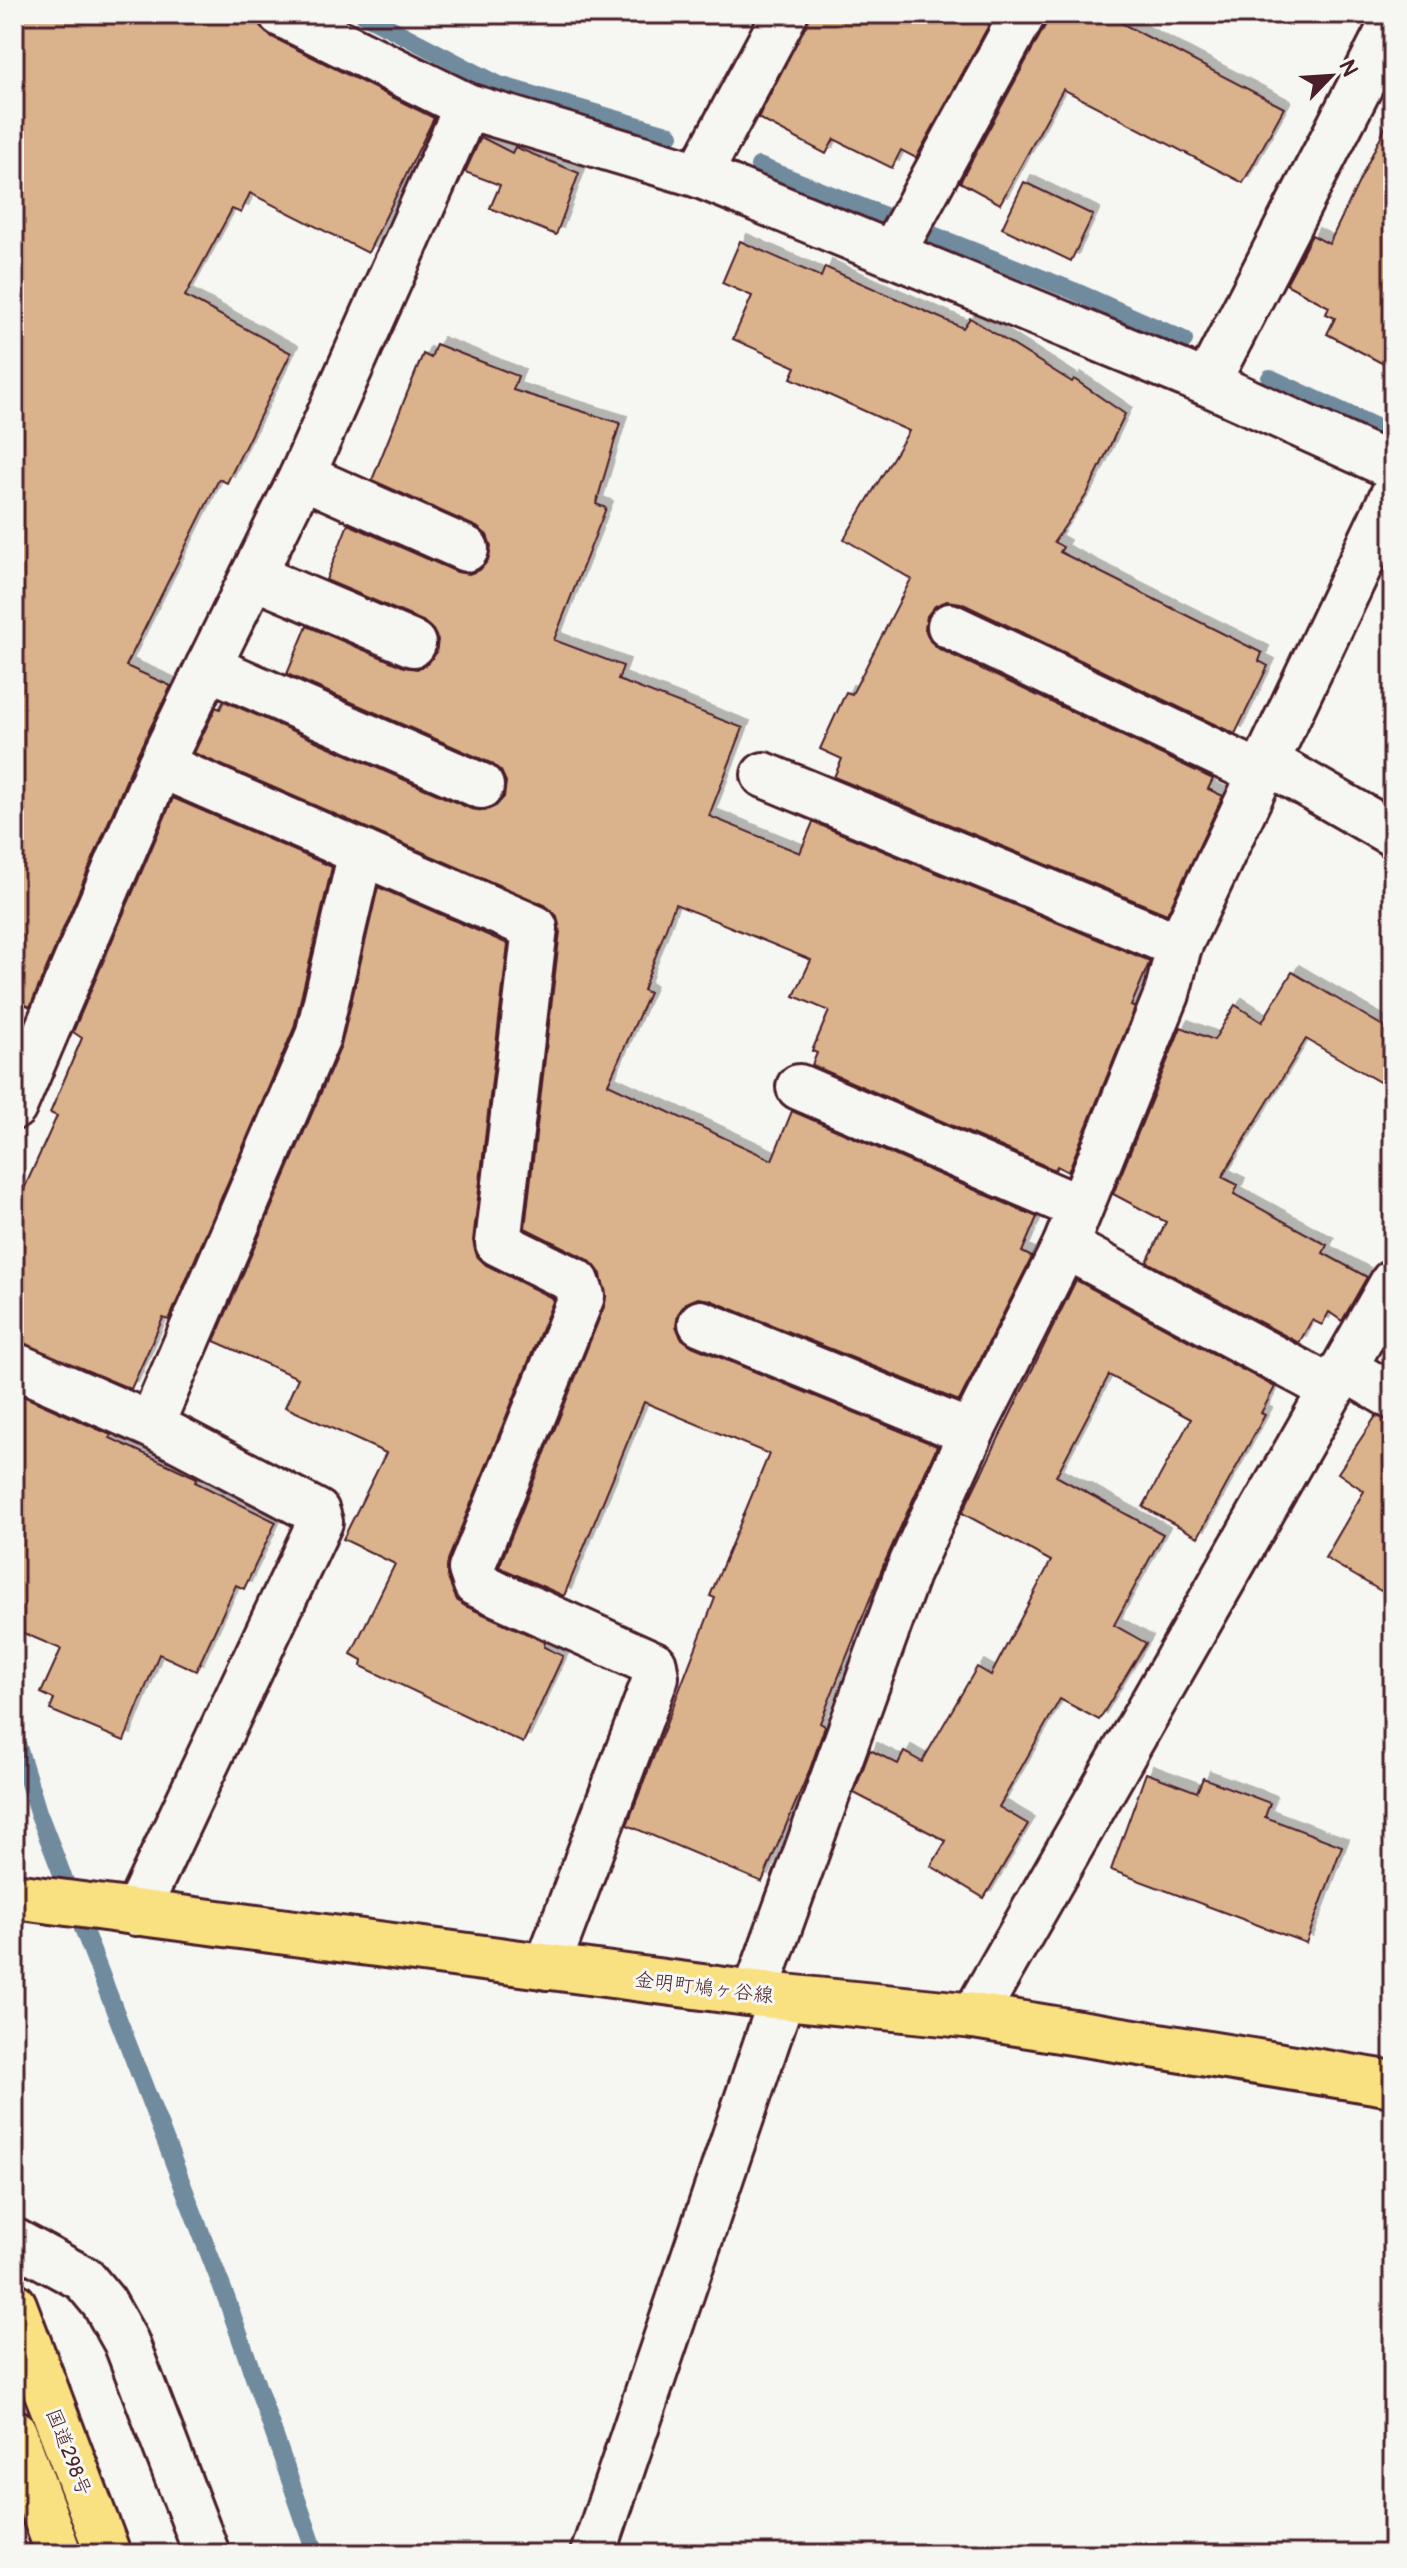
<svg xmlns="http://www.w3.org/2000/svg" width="1407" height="2568" font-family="Pangolin,'Klee One',sans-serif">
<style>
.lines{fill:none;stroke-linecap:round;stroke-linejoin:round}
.stream{stroke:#708a9e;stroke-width:18}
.building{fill:#dab28b;stroke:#4a1f2b;stroke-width:2;filter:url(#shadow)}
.minor-casing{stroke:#4a1f2b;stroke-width:50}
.major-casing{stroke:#4a1f2b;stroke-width:50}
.highway-casing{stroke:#4a1f2b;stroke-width:50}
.minor{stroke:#f6f6f2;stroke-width:44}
.major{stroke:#f9e181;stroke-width:44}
.highway{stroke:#f9e181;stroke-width:44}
.labels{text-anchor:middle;stroke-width:6;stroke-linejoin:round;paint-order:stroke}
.street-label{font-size:20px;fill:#4a1f2b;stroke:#f6f6f2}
</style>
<defs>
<filter id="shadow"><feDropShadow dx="7" dy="-7" stdDeviation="0" flood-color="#0004"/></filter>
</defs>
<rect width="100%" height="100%" fill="#f6f6f2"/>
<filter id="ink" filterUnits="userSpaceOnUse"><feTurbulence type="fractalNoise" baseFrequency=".0125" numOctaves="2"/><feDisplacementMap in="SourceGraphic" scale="16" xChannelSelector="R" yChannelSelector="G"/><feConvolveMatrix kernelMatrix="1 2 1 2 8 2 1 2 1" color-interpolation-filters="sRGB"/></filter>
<g filter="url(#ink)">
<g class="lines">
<g class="stream">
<polyline points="363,14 499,85 670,135"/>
<polyline points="759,166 1074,291 1184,340"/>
<polyline points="1270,378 1393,435"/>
<polyline points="14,1734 38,1812 227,2300 316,2554"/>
</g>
</g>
<g class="building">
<polygon points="24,14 238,14 259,23 270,36 434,118 368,253 250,193 241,213 232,209 185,296 291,353 227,483 219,479 126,666 171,686 137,755 30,1007 14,998 14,43"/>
<polygon points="811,14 995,14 916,158 901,150 892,168 834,139 826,154 758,118"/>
<polygon points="1048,14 1104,14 1284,108 1243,183 1063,89 1000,204 960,182 1045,26"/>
<polygon points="1393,111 1393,369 1327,334 1335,318 1326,314 1329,307 1286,284 1312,235 1329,244"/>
<polygon points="481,137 512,153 515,147 579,173 556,235 490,208 500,185 465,172"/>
<polygon points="1024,182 1093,215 1071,261 1002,228"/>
<polygon points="740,241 821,277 825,267 963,328 970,318 1072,382 1074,379 1125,414 1087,494 1054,542 1063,547 1060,552 1262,653 1259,661 1268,666 1235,734 961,603 947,601 935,606 927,616 925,629 930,641 939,649 1213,779 1208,789 1223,796 1167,914 834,777 842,759 820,749 846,692 852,694 911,579 844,539 909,431 791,378 796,367 733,339 752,296 722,283"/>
<polygon points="436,344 518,376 513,390 620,423 596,504 606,508 554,640 623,666 618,680 743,728 709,816 800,853 813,822 1150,961 1131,1006 1135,1008 1068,1172 1057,1166 1055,1170 812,1065 817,1053 812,1051 829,1011 794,996 811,960 675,904 643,990 649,993 608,1084 772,1160 792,1111 1037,1217 1022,1252 1032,1257 959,1401 710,1300 698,1298 686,1303 678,1314 676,1326 681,1338 692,1346 937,1446 884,1564 820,1723 825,1726 810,1769 762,1882 627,1825 715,1598 710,1596 769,1454 644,1402 564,1596 499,1567 605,1304 601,1274 589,1260 525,1228 560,931 557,916 545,905 194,753 216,707 220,709 224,701 471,809 485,811 496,806 504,797 506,782 501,771 491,763 287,674 307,626 404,667 417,669 427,664 436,653 438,640 433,630 423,621 326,580 348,524 457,572 469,574 480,570 488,560 491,546 487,535 477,527 372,480 423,354 431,358"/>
<polygon points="173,798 332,867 294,1028 169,1320 163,1318 131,1389 14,1340 14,1211 57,1116 50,1113 82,1038 73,1032"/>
<polygon points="378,887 508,944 473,1241 477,1256 486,1265 554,1299 448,1560 447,1576 457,1600 465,1606 545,1642 544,1647 563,1656 523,1743 361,1666 362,1660 351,1654 395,1564 343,1539 386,1453 285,1407 298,1378 214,1341 341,1046"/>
<polygon points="1292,972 1393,1032 1393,1090 1306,1039 1222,1177 1238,1185 1234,1194 1327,1245 1323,1253 1367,1277 1342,1321 1329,1312 1322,1325 1312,1320 1299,1343 1147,1262 1166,1222 1113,1194 1181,1027 1214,1040 1235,1005 1262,1022"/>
<polygon points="1076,1280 1275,1387 1261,1413 1265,1415 1198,1537 1143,1507 1191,1419 1109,1375 1056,1476 1163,1534 1114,1625 1146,1643 1099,1720 1060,1699 999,1807 1028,1824 984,1898 931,1866 946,1841 854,1793 870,1750 898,1764 904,1752 922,1762 977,1667 991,1675 1051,1561 962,1513"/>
<polygon points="1393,1332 1393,1358 1382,1351"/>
<polygon points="14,1392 111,1435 110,1438 197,1478 195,1482 276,1522 244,1589 236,1585 196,1671 159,1654 124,1741 50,1710 54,1699 41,1693 61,1649 14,1629"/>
<polygon points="1376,1416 1393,1422 1393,1598 1325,1558 1364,1491 1338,1473"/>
<polygon points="1146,1773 1197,1792 1203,1778 1270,1803 1265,1817 1342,1846 1306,1943 1111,1870"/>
</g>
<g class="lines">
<defs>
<g id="minor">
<polyline points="281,14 467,106 699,175 1207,383 1393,467"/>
<polyline points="699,175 785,14"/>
<polyline points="893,252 1023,14"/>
<polyline points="1207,383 1393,22"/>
<polyline points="302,476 466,549"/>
<polyline points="253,576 413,644"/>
<polyline points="950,626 1261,774"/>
<polyline points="208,667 481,786"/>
<polyline points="1266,761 1393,834"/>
<polyline points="160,765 535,928 498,1243 577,1282 582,1296 471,1569 476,1584 654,1664 656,1677 547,1967"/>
<polyline points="764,775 1179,946"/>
<polyline points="799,1087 1080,1208"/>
<polyline points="14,1107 160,765 302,476 467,106"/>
<polyline points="701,1323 971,1433"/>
<polyline points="14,1365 151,1425 317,1512 320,1522 136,1913"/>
<polyline points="1344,1368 1393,1397"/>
<polyline points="1332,1389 1065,1246 1167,994 1179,946 1393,495"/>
<polyline points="151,1425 318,1036 361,852"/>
<polyline points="755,1994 907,1574 971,1433 1065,1246"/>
<polyline points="974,2016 1393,1282"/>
<polyline points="14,2241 84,2279 104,2303 126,2342 207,2554"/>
<polyline points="593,2554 782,1997"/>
</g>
<polyline id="major" points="14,1896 755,1994 974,2016 1393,2084"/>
<g id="highway">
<polyline points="14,2305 108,2554"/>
<polyline points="14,2432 59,2554"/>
</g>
</defs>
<use href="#minor" class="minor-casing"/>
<use href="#major" class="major-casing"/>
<use href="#highway" class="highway-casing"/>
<use href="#minor" class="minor"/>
<use href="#major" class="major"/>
<use href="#highway" class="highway"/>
</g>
</g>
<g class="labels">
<g class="street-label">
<text transform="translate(704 1987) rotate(7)" y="7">金明町鳩ヶ谷線</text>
<text transform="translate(69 2452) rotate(69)" y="7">国道298号</text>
</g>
</g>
<rect width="1407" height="2568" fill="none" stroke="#f6f6f2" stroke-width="48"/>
<rect x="24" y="24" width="1359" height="2520" fill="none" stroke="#4a1f2b" stroke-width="3" filter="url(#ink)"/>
<g transform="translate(1331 76) rotate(65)" stroke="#f6f6f2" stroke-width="6" paint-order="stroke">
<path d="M0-6L14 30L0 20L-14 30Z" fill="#4a1f2b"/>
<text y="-12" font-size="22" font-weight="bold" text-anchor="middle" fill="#4a1f2b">N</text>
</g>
</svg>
